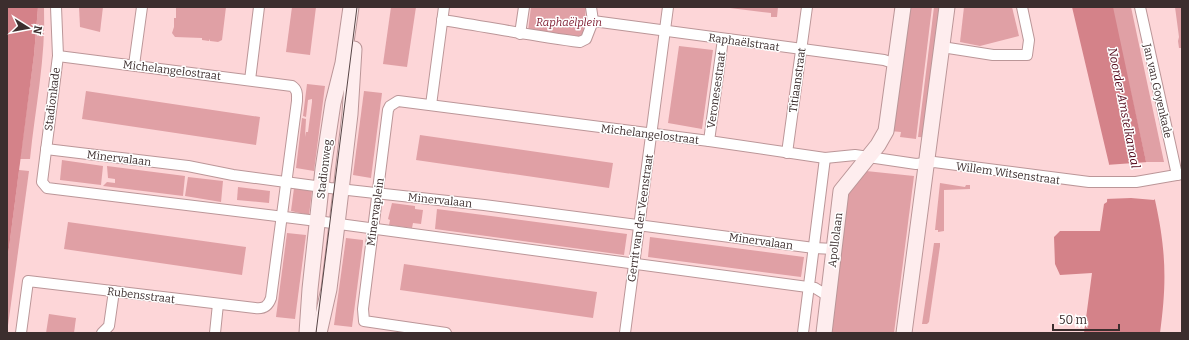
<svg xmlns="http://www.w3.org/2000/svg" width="1189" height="340" font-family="Bitter,serif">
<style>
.green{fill:#e0a0a5}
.water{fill:#d48289}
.pier{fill:#fdd6d8}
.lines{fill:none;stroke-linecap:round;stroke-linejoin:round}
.street-casing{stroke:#bb9698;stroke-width:12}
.secondary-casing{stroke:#bb9698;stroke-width:17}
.street{stroke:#fff;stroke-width:10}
.secondary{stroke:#feedee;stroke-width:15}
.tram{stroke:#574546;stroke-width:1}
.labels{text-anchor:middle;stroke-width:3;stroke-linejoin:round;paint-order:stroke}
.park-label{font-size:11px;font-style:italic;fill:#7d1b2f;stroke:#fff}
.street-label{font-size:11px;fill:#3c2e2e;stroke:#fff}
.water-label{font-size:12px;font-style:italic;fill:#510518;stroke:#fff}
</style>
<rect width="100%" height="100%" fill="#fdd6d8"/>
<g class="green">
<path d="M38,7H44C46,58 35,109 30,159H20L34,55Z"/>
<polygon points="79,7 103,7 100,32 80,27"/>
<polygon points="176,7 226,7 222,40 218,42 210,41 210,39 209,41 202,40 202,38 175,37 172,33 174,27 174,18 176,18"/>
<polygon points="292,7 316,7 310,55 286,52"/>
<polygon points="391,7 416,7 407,67 383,64"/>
<polygon points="531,7 586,7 583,38 528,31"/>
<polygon points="722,7 778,7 777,17 771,17 771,13"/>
<polygon points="895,7 932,7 916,139 900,137 901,132 879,130 900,56 890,43"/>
<polygon points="934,7 955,7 937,138 918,137"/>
<polygon points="964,7 1012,7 1019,36 980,46 960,42"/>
<polygon points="1112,7 1131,7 1164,162 1146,162"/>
<polygon points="1175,7 1182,7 1182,48 1179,48 1178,41 1179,37"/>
<polygon points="679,46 713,50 702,129 668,123"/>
<polygon points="307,84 325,86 314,171 296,168 302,118 306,119 305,137 306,132 308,132 312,102 312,99 308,100 306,117 303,116"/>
<polygon points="86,91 260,117 256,145 82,119"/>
<polygon points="364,91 382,93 371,178 353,175"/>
<polygon points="420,135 613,163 609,188 416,160"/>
<polygon points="62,160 103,166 101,185 60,180"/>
<polygon points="107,166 185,176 183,196 103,186 107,182 115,183 115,179 108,178"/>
<polygon points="19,170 29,171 7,333 7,263"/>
<polygon points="866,171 914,176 894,333 830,333 849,189"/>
<polygon points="188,177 223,181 221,202 185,196"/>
<polygon points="940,183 965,187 966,185 970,185 970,189 944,190 944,231 938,232 938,230 935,230"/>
<polygon points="238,187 270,191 269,203 237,200"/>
<polygon points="294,188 312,191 309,215 291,211"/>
<polygon points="392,203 415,206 415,209 423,210 421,224 413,223 412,228 389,225 390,220 388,219"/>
<polygon points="437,209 627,234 624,255 435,229"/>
<polygon points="68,222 246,247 242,275 64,249"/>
<polygon points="287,233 306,235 295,319 276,317"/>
<polygon points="650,237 804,257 801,277 648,257"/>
<polygon points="346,238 363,240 363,243 352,327 334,325"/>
<polygon points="934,243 940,243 940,246 929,322 927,324 922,324"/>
<polygon points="404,264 597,292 593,318 400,290"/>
<polygon points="49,314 76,318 74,333 46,333"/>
</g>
<g class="water">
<polygon points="7,7 38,7 34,55 7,263"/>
<path d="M1072,7H1113L1154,199L1155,200C1166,250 1167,282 1160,333H1084L1092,273L1060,275L1055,264L1054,237L1060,231H1100L1104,204L1107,202L1109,164Z"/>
</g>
<polygon class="pier" points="1148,162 1154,190 1154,200 1131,198 1105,199 1106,165"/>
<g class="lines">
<defs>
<g id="street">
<polyline points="56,7 58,56 42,182 47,188 317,221 815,288 828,296"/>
<polyline points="1140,7 1177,175"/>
<path d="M442,20C488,27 534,36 580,42L586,39L593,21L591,7"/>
<polyline points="593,21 884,60 896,64"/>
<polyline points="520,34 524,7"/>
<polyline points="942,47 993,55 1027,55 1029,40 1022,7"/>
<polyline points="134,65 142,7"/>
<polyline points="250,80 259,7"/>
<polyline points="431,105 444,7"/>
<polyline points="709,141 723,39"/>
<polyline points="46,149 188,166 233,175 330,188 484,205 814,248 834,249"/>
<polyline points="787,153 807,7"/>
<path d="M21,333L28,281L255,308C263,309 268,307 271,298L297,101C297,95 298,90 292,86L58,56"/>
<polyline points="102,333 109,326 114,291"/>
<polyline points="215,333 218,304"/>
<polyline points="446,333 364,321 363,309 388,110 390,106 398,101 709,141 825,158 855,155 916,164 934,162 1089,182 1136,182 1182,174"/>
<polyline points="625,333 668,7"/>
<polyline points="803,333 825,158"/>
</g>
<g id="secondary">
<polyline points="307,333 310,289 323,169 333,103 343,63 351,7"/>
<polyline points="319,333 329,289 335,241 350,114 354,49"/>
<polyline points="824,333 841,191 878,145 886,131 903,7"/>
<polyline points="904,333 947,7"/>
</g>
</defs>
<use href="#street" class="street-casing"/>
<use href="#secondary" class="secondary-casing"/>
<use href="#street" class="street"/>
<use href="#secondary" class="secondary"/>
<polyline class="tram" points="316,333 357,7"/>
</g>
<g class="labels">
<g class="park-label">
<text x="569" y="26">Raphaëlplein</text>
</g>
<g class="street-label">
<text transform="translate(744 42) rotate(8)" y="4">Raphaëlstraat</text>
<text transform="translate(172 70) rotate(7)" y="4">Michelangelostraat</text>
<text transform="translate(797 80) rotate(-82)" y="4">Titiaanstraat</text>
<text transform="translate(716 90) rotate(-82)" y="4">Veronesestraat</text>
<text transform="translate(1158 91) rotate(77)" y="4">Jan van Goyenkade</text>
<text transform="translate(52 99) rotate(-83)" y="4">Stadionkade</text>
<text transform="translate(650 134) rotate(7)" y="4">Michelangelostraat</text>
<text transform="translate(119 158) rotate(7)" y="4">Minervalaan</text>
<text transform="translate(324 169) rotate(-83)" y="4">Stadionweg</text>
<text transform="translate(1008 173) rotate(8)" y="4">Willem Witsenstraat</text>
<text transform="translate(440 200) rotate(6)" y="4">Minervalaan</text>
<text transform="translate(375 212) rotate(-82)" y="4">Minervaplein</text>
<text transform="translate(640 218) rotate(-82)" y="4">Gerrit van der Veenstraat</text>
<text transform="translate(835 240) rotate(-83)" y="4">Apollolaan</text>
<text transform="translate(761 241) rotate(8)" y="4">Minervalaan</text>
<text transform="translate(141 295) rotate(7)" y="4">Rubensstraat</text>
</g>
<g class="water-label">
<text transform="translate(1124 108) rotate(79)" y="4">Noorder Amstelkanaal</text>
</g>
</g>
<rect width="1189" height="340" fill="none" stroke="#3c2e2e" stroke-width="16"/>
<g transform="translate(28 28) rotate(101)" stroke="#ffffff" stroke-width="3" paint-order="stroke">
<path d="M0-3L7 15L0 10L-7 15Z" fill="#3c2e2e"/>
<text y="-6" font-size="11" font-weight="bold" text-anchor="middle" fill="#3c2e2e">N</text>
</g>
<path d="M1053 324v6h66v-6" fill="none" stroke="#3c2e2e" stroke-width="2"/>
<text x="1059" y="324" font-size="12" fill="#3c2e2e" stroke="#ffffff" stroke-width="3" paint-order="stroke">50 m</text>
</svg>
